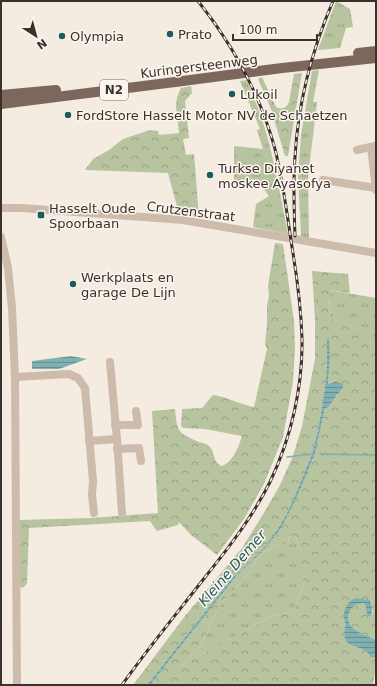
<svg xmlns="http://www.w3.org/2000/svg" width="377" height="686" font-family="'DejaVu Sans',sans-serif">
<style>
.grass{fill:url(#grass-tufts)}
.forest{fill:url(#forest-crowns);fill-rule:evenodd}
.water{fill:url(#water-rules)}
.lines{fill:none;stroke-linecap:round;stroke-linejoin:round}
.stream{stroke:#7fb0b2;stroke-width:1.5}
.minor{stroke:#cdbbac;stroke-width:8}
.major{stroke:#7d675c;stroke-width:10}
.rail-casing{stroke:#3b302b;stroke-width:3}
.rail{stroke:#fbf5ee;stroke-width:1.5;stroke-dasharray:4.5;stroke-linecap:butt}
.poi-dot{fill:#1f5a5e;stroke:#fbf5ee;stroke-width:1.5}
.labels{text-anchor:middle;stroke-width:3;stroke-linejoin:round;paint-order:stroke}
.shield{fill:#fbf5ee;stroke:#756b66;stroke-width:1}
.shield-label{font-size:12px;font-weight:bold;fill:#3b302b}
.poi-label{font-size:13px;fill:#3b302b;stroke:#fbf5ee;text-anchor:start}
.street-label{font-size:13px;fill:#3b302b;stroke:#fbf5ee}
.water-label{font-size:14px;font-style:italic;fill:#1f5a5e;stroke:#fbf5ee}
</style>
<defs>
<pattern id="grass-tufts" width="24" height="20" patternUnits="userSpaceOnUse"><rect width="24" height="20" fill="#b8c4a0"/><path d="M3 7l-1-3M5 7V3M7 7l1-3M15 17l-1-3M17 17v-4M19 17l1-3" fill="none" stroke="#97a083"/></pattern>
<pattern id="forest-crowns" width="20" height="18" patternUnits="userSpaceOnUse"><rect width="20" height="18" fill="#b8c4a0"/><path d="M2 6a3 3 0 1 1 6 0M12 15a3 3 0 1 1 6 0" fill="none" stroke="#97a083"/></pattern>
<pattern id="water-rules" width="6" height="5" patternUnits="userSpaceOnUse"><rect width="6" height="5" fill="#7fb0b2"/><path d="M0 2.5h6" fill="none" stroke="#699091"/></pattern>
</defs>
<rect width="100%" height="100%" fill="#f4ebe1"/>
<g class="grass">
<polygon points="336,1 350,9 353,27 346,28 340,48 318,50"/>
<polygon points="319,70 313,102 317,102 308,178 309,238 301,236 298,176 301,135 312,71"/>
<path d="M247,80C253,96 260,112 265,129C275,163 281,199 288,234L253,227L256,204L269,196L262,187L234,184V146L263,149L257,130L260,129L240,81Z"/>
<polygon points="329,290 376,298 376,344 370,344 372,334 330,318"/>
<polygon points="289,536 296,538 302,553 302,577 304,586 293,611 272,616 180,667 202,644 210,624 220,605 249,573 261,554 275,546 288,543"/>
</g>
<g class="forest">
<path d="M302,73L288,156H285L271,109L258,79L262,77L276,107C281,110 287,108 289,102L294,74Z"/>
<polygon points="191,86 192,93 185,101 189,138 183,139 186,155 194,154 199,217 179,214 168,173 85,170 93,159 109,150 123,139 150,130 158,131 159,135 179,133 176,106 177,97 181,88"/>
<path d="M275,243L283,244L294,321L295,346L293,382L283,437L264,484L244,519L217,555L191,535L179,522L178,525L157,531L150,521L29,528L27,583L25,586L22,588L19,586V520L91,518L158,513L152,411L175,409C177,432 178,433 199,442C203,443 207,444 210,447C216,454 212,461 221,466C232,464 239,446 242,436L205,429L183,428L181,426L182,409L202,408L213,395C227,397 240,404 254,407L267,349L265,344L267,325V306L269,296L268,286Z"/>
<path d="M312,271L348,274L350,293L329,290L330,318L373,334L370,344H376V640C369,637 356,632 351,626C344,616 352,601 365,604L366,605V613L372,614L373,611L371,601L356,598L344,618C346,626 345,632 345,639L351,645L365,650L370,657H376V673H375L373,685H150L238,574L261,553L280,530L311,464L315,454L323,417L325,408L338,395L333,381L328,384L330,356L327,340V358L326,380L322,407L318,430L312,454L294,498L286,515L277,530L267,544L257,555L233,577L147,685H133L185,616L242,548L262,516L279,487L293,456L302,426L315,359V320ZM289,536L296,538L302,553V577L304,586L293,611L272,616L181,666L202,644L210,624L220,605L249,573L261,554L275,546L288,543Z"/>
</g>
<g class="water">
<path d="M328,338L329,340L330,357L328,384C336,381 334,381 343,384V387L329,406L326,408H325L323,417L315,454L295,501L280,530L261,553L238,574L150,685H147L233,577L257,555L267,544L277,530L286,515L294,498L312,454L318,430L322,407L326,380L327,358V340Z"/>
<polygon points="71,356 87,359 59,369 32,369 32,361"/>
<path d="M356,598L370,600C372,605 374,612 370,616H368C365,611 367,608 365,604C352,601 344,616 351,626C356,632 369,637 376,640V657H370C369,655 367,651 364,650C359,647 352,647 347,642C343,639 345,632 345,627C346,624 344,621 344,618C343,609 348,601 356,598Z"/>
</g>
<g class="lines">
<g class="stream">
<polyline points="320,454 376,455"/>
<polyline points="287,457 313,454"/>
</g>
<g class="minor">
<polyline points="371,147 376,190"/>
<polyline points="357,150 375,146"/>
<polyline points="323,180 376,188"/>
<polyline points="1,208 22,208 183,220 376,253"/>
<polyline points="1,237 8,268 12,308 15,377 17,685"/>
<polyline points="110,362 117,439 122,513"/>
<polyline points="15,377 69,374 78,378 85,388 93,481 92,495 94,513"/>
<polyline points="115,425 138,425 136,411"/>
<polyline points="89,441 117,439"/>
<polyline points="117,449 139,448 141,461"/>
</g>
<g class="major">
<polyline points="358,53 376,51"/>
<polyline points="1,95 56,90"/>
<polyline points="1,104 175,82 282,68 376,58"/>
</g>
<defs>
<g id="rail">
<path d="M295,236C294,209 293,183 295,157C298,103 312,50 333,1"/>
<path d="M122,685C148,648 178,612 206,576C230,546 253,516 270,482C291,438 303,387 302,338C301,307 297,277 292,247C287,214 283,181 275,149C260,94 233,45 198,1"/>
</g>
</defs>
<use href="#rail" class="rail-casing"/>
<use href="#rail" class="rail"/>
</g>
<g class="poi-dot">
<circle cx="170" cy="34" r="4"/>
<circle cx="62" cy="36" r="4"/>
<circle cx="232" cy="94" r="4"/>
<circle cx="68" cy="115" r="4"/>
<circle cx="210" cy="175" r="4"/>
<rect x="37" y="211" width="8" height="8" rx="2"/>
<circle cx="73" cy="284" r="4"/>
</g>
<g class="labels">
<rect class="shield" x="100" y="80" width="28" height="20" rx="3"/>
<g class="shield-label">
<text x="114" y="94">N2</text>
</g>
<g class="poi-label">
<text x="178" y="39">Prato</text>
<text x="70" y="41">Olympia</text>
<text x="240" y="99">Lukoil</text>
<text x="76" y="120">FordStore Hasselt Motor NV de Schaetzen</text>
<text x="218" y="173">Turkse Diyanet<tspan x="218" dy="15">moskee Ayasofya</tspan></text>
<text x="49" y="213">Hasselt Oude<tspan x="49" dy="15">Spoorbaan</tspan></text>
<text x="81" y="282">Werkplaats en<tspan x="81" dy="15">garage De Lijn</tspan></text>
</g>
<g class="street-label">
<text transform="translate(199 66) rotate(-7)" y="5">Kuringersteenweg</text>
<text transform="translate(191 211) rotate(7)" y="5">Crutzenstraat</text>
</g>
<g class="water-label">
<text transform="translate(232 568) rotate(-49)" y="5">Kleine Demer</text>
</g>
</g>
<rect width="377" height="686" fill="none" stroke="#3b302b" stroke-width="4"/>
<g transform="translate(36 36) rotate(144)" stroke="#fbf5ee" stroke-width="3" paint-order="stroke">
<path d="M0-3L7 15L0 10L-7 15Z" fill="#3b302b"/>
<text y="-6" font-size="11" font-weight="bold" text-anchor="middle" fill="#3b302b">N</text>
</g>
<path d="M233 34v6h84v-6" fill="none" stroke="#3b302b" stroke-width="2"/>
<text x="239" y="34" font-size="12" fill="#3b302b" stroke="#fbf5ee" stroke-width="3" paint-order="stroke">100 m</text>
</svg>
